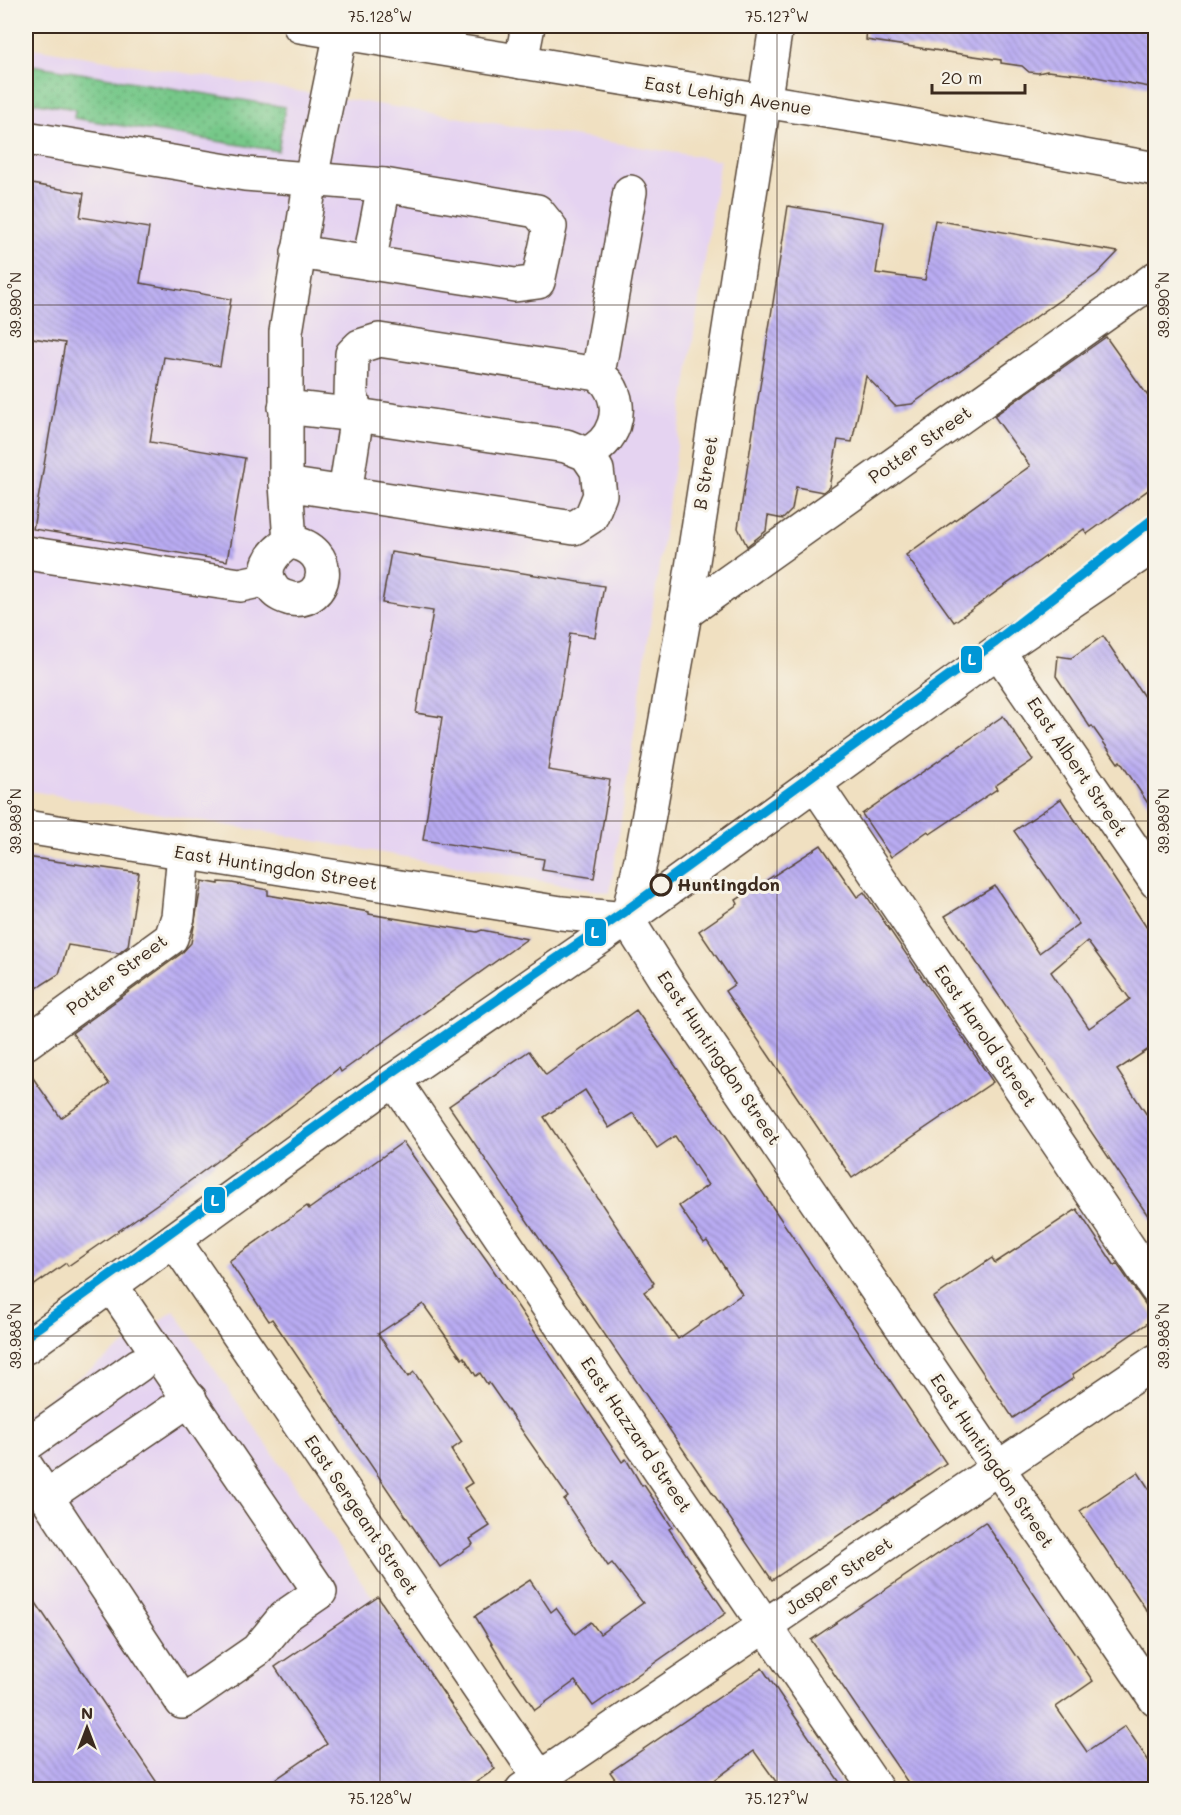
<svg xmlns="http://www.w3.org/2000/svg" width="1181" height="1815" font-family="Mali,sans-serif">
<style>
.built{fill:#e5d3f1}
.grass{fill:url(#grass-dots);stroke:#587954;stroke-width:1.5}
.building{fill:url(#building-back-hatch);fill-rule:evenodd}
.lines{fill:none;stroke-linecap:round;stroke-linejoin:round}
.minor-casing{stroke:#564536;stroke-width:36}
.major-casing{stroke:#564536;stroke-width:36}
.minor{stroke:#fff;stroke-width:33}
.major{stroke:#fff;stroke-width:33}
.metro-1-casing{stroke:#f7f3e8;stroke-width:15}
.metro-1{stroke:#0097d6;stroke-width:10}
.ticks{fill:none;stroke:#3b2a1e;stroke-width:1.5;stroke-opacity:0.45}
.stop-dot{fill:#f7f3e8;stroke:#3b2a1e;stroke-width:3}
.labels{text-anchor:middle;stroke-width:6;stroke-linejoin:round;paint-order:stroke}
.street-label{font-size:18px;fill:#3b2a1e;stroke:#f7f3e8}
.stop-label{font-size:18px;font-weight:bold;fill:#3b2a1e;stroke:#f7f3e8;text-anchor:start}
.line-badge{stroke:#f7f3e8;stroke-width:2}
.badge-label{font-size:16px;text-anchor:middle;font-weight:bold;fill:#fff}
.neatline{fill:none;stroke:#3b2a1e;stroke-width:2}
.ticks-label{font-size:15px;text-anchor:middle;fill:#3b2a1e}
</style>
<defs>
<pattern id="grass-dots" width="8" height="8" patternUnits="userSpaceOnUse" patternTransform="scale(1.5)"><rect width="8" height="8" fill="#76c889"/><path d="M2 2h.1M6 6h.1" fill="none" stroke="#62a36f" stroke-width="1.8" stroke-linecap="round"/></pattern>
<pattern id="building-back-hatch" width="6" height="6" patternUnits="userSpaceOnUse" patternTransform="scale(1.5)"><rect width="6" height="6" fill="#b9acf3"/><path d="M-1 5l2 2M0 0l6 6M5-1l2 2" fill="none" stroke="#988cc4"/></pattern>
</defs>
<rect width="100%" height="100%" fill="#f7f3e8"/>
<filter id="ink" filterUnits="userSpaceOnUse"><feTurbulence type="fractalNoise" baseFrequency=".0167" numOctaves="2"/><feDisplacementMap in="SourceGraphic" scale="12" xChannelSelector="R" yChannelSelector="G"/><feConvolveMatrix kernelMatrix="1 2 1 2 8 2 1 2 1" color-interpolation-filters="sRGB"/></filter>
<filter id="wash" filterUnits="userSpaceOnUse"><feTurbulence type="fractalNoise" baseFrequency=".008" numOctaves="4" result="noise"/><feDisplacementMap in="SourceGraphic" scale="24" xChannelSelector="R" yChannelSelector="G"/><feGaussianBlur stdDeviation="1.35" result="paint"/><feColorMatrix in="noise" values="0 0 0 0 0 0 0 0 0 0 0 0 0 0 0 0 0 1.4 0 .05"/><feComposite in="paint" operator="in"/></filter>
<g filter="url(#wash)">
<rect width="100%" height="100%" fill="#f0e0c1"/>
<g class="built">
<polygon points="26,47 720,160 610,893 26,790"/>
<polygon points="174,1311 488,1764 452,1789 26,1789 26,1414"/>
</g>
<polygon class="grass" points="26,64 285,107 278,151 74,118 75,109 26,101"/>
<g id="blocks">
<g class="building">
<polygon points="867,26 1153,26 1150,46 1155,47 1155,88 1085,75 1047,71 1038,73 1029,72 1022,66 1001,63 1001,60 866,40"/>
<polygon points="26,183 84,193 80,217 149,228 140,283 231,299 220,366 164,357 150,442 245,458 227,561 33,529 65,343 26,337"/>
<polygon points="788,206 884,222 876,273 925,280 935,220 1118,252 1097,274 912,404 895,406 866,376 852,442 838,440 829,487 823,492 796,487 792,510 783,519 768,516 766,531 747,546 738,528"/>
<polygon points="1106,337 1155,406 1155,485 1087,534 1084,529 954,622 906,555 1030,466 994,416"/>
<polygon points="391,552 604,586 595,637 570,633 548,770 610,780 594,878 542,870 544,859 423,840 442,717 416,713 433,611 382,603"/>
<polygon points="1103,636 1155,713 1155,814 1120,761 1118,763 1092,726 1090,727 1056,676 1058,656 1071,658"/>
<polygon points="1003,716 1033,760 995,786 997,789 930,834 928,831 891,857 862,814"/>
<path d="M1061,799L1155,940V1045L1117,1070L1155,1127V1226L945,916L995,886L1039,953L1079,924L1014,831ZM1087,941L1130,999L1089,1028L1051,972Z"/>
<polygon points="821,845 857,897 864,892 993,1082 852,1178 725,991 735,984 699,931 738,904 736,900"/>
<polygon points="26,857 139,873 128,946 119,953 68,945 59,974 26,995"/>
<polygon points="202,881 219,884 219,882 232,883 268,890 268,895 369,912 369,914 477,932 482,930 527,939 341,1072 339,1068 294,1104 183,1186 68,1266 66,1263 26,1291 26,1068 61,1118 109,1084 72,1033 182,953 191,943"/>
<path d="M636,1010L717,1125L946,1463L772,1580L449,1106L529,1051L546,1075ZM585,1090L609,1128L633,1113L657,1148L675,1136L708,1185L679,1206L704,1243L707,1241L742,1294L678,1339L644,1292L653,1286L652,1285L654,1283L544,1117Z"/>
<polygon points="403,1142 490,1265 622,1462 626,1459 642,1486 644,1485 672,1527 669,1529 726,1613 593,1706 575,1681 535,1710 509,1672 475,1616 530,1580 551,1612 556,1608 575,1634 591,1622 600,1634 643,1603 612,1563 608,1566 564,1500 568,1497 489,1383 487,1384 480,1373 476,1376 464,1357 462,1359 423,1304 378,1334 408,1377 414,1372 462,1442 451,1450 472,1483 464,1488 490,1526 470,1539 473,1544 440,1567 272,1319 269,1321 229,1261 307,1206 309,1209"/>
<polygon points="1077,1209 1115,1266 1117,1264 1155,1318 1072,1375 1074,1378 1013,1418 933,1298 992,1258 995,1263"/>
<polygon points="1138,1472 1155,1498 1155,1623 1080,1511"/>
<polygon points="985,1522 1093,1681 1056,1707 1087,1752 1125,1726 1155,1770 1155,1790 913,1790 811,1640"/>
<polygon points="26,1588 162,1790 26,1790"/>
<polygon points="378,1597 495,1769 465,1790 260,1790 327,1744 275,1667"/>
<polygon points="762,1668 845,1790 782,1790 754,1751 701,1790 623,1790 610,1772"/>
</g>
</g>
</g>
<g filter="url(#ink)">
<use href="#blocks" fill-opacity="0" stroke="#564536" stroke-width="1.5"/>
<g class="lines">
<defs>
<g id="minor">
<polyline points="446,48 449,26"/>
<polyline points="521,62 528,26"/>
<polyline points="26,138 245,174 384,185 537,211 550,227 538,282 515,285 298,252"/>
<polyline points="369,263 384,185"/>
<polyline points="598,374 630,192"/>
<polyline points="285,407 357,415 566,446 586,454 597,470 600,495 591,517 574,528 286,484"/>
<path d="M345,493L357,415L351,396L352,354L360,346L379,340L598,374C601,377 606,381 608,384C626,410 613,443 586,454"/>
<path d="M290,542C338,548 328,605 291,599C285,597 278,595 274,590C258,571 272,552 290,542L286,484V332L311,178L341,32"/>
<polyline points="26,553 240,585 268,579"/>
<polyline points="685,613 1156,278"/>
<polyline points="998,651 1156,882"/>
<polyline points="815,784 1156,1288"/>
<polyline points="26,827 561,913 627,919"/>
<polyline points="627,919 666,981 1156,1700"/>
<polyline points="627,919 641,859 685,613 776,26"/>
<polyline points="26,1043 171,938 178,917 184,853"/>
<polyline points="394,1080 877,1790"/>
<polyline points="174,1240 548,1790"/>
<polyline points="26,1347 394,1080 627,919 998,651 1156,544"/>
<polyline points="26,1445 139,1365"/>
<polyline points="26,1466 182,1702 257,1650 285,1616 320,1592 111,1285"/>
<polyline points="46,1497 190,1399"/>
<polyline points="522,1790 1156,1361"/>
</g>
<polyline id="major" points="300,26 900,123 1156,169"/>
</defs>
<use href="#minor" class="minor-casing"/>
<use href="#major" class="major-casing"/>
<use href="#minor" class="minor"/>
<use href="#major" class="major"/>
<defs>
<polyline id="metro-1" points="26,1336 388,1075 623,913 994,643 1156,517"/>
</defs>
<use href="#metro-1" class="metro-1-casing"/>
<use href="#metro-1" class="metro-1"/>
</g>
</g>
<path class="ticks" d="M380,26V1790M777,26V1790M26,305H1156M26,821H1156M26,1336H1156"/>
<circle class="stop-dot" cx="661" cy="885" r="10"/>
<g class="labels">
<g class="street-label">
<text transform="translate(728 96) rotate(9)" y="6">East Lehigh Avenue</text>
<text transform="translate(920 445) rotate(-35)" y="6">Potter Street</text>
<text transform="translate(706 473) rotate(-81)" y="6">B Street</text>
<text transform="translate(1077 767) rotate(56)" y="6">East Albert Street</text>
<text transform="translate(276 868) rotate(9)" y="6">East Huntingdon Street</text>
<text transform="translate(117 975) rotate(-37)" y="6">Potter Street</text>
<text transform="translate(985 1036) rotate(56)" y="6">East Harold Street</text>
<text transform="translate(719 1058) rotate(56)" y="6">East Huntingdon Street</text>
<text transform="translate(636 1435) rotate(56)" y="6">East Hazzard Street</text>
<text transform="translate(992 1461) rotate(56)" y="6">East Huntingdon Street</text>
<text transform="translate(361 1515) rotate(56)" y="6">East Sergeant Street</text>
<text transform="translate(839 1576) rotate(-34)" y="6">Jasper Street</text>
</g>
<g class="stop-label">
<text x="677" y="891">Huntingdon</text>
</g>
</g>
<g class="line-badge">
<rect x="960" y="645" width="23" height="29" rx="6" fill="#0097d6"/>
<rect x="584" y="918" width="23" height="29" rx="6" fill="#0097d6"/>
<rect x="203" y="1186" width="23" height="28" rx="6" fill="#0097d6"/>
</g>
<g class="badge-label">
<text x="972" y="665">L</text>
<text x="595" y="938">L</text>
<text x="215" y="1206">L</text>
</g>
<rect width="1181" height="1815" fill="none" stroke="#f7f3e8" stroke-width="66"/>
<g transform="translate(87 1728)" stroke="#f7f3e8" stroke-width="4.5" paint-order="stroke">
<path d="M0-4.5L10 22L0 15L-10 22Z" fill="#3b2a1e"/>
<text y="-9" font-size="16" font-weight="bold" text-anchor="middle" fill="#3b2a1e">N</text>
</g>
<path d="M932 84v9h93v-9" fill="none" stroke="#3b2a1e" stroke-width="3"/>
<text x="941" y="84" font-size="18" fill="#3b2a1e" stroke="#f7f3e8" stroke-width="4.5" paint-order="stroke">20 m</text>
<rect x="33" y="33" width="1115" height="1749" class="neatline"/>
<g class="ticks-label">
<text x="380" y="22">75.128°W</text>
<text x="777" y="22">75.127°W</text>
<text transform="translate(16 305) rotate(-90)" y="5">39.990°N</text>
<text transform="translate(1164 305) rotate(-90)" y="5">39.990°N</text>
<text transform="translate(16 821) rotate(-90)" y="5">39.989°N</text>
<text transform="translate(1164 821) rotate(-90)" y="5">39.989°N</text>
<text transform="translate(16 1336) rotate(-90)" y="5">39.988°N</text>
<text transform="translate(1164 1336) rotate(-90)" y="5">39.988°N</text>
<text x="380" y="1804">75.128°W</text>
<text x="777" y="1804">75.127°W</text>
</g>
</svg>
